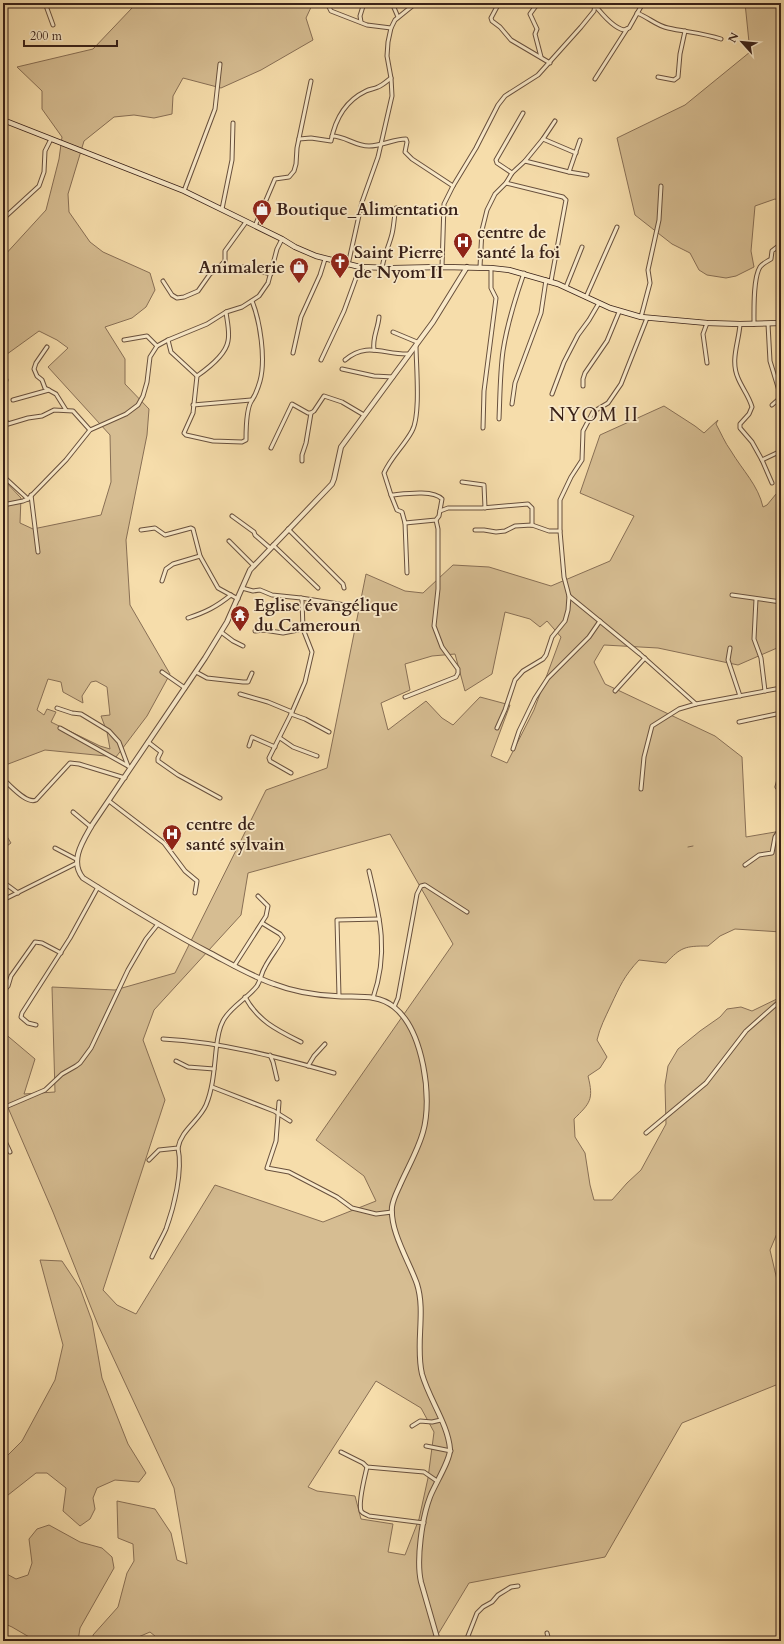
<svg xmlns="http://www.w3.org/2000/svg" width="784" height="1644" font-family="Cardo,serif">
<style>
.green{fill:#d6bd92;stroke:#886f55;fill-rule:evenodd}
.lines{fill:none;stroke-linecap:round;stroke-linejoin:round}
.stream{stroke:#846b52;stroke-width:1}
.minor-casing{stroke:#68503d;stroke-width:5}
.tertiary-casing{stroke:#68503d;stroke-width:6}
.secondary-casing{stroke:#392118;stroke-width:6}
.minor{stroke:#f9e9c8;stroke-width:3}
.tertiary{stroke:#f9e9c8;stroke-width:4}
.secondary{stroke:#f9e9c8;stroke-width:4.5}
.labels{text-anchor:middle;stroke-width:3.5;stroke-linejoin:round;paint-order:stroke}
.poi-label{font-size:17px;font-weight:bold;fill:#392118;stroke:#f9e9c8;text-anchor:start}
.quarter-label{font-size:19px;letter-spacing:1px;fill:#392118;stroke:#f9e9c8}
</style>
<rect width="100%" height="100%" fill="#f6ddab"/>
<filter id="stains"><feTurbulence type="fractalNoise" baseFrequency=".005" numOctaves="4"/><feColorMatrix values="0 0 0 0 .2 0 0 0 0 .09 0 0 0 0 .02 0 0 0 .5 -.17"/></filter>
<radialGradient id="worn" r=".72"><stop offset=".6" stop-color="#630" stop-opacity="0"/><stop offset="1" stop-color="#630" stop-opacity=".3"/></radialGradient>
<g class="green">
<path d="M134,3H313L306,18L313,40L261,70L221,88L183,78L173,96L172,114L154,118L134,115L114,117L84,141L68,194L69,212L90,242L103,252L150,273L155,290L146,307L132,318L105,327L125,359V384L149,409L147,435L126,540L130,605L170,674L147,716L116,757L45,750L3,766V479L21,498L20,523L33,529L101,515L111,482L110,435L48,367L68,348L57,340L39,331L3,357V257L46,210L59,159L62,137L42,109V91L17,67L93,49L132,8ZM48,679L61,682L63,692L83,703L82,696L91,682L96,681L107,687L110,715L101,716L107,732L110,749L100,746L51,722L56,712L47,709L44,715L37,710Z"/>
<polygon points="745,3 781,3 781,201 775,199 755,206 751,251 754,267 736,276 726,278 707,275 699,270 690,253 672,244 635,215 617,138 685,105 750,52"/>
<path d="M664,406L695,426L704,433L718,420L716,424C721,433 725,443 731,451C743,471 758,485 763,507L767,505L781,488V644L777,648L738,665L658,648L604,645L594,662L605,684L715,736L742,757L746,837L781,831V932L735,929L720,936L708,946C685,946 681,947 666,963L639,960C624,976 620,986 611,1005C605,1018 600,1027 597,1040L607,1057L600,1068L588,1076C594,1100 590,1103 574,1119L575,1137L585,1153L590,1185L594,1200H612L627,1183L641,1170L666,1124L665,1085L668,1066L678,1049L700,1031L720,1017L727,1009L741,1007L752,1011L781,997V1224L770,1250L781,1297V1383L682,1423L605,1557L469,1583L434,1641H161L150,1632L129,1641H93V1635L118,1607L127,1573L134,1561L133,1544L118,1538L117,1501L155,1509L171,1533L177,1560L187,1564L174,1488L98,1325L53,1212L3,1096V1032L35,1059L24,1094L55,1092L52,987L115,990L175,973L266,790L327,768L366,574L405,591L423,593L453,565L489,567L551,586L610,561L634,516L580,493L600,435ZM505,612L530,619L540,627L547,621L561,637L534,710L507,763L491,756L510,705L480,697L453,725L442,718L426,701L388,730L381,703L410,690L405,664L432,656L455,654L465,691L492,674ZM390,834L453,944L316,1140L364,1176L376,1201L323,1222L215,1185L136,1314L117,1305L103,1290L165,1100L143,1040L154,1010L241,915L248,873ZM376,1381L421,1408L434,1432L428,1478L419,1519L405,1555L388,1552L393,1524L361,1519L355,1496L317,1491L308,1487Z"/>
<polygon points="3,830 11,843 3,849"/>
<polygon points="40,1260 62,1261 80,1288 92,1321 102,1378 128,1444 146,1473 139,1482 115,1480 97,1488 93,1498 95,1509 90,1519 80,1526 63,1511 66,1488 47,1473 36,1473 3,1499 3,1460 22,1441 55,1380 63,1345"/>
<polygon points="49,1525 80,1542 102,1548 112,1557 114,1568 80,1628 78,1641 36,1641 12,1627 3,1623 3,1572 16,1579 28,1575 32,1563 29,1539 37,1529"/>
</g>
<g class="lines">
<polyline class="stream" points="688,847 693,846"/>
<defs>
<g id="minor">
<polyline points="45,3 53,25"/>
<polyline points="331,3 329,7 331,11 367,25 391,28"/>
<polyline points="392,3 398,17"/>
<polyline points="499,3 491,18 492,21 500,27 511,40 550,63"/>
<polyline points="538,3 530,14 537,29 535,34 541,57"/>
<path d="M594,4C601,13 613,28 624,30L629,28L643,3"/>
<path d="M637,13C648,17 657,26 668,28C686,32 703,33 721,39"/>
<polyline points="361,22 360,16 364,3"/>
<polyline points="658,77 674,80 678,77 680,54 685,31"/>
<polyline points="595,79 627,29"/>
<path d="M332,136C345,136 355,146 369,146C382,146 393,139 406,139L407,142L405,152L412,159L453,186"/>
<path d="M299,139L311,138L331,141C335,120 345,101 366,91C370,89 374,89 378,87C383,85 387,81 391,78"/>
<polyline points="543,139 576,153"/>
<polyline points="525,161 543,139 555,121"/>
<polyline points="569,172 587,175"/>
<polyline points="512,173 497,163 496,160 523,113"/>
<polyline points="506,183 563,197 566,200 551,281"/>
<polyline points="184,191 215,109 220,64"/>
<polyline points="222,209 232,160 233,123"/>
<polyline points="3,219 39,186 44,172 45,151 51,139"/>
<polyline points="255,226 275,179 289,177 294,171 296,164 297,148 311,81"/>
<polyline points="348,265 362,202 378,157 392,96 391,78 387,56 388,42 391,28 395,20 416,3"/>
<polyline points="243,267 271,274"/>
<polyline points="442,267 444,204 453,186 476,148 498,105 505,96 538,75 581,27 594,11 595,4"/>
<polyline points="480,267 482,230 487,210 495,194 506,183 512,173 525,161 569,172 580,140"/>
<path d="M382,268C384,255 389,246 392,234C394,226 394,217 396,208"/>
<polyline points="163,281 172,295 177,298 184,297 198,291 210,274 216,270 225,261 225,251 246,222"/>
<polyline points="566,287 582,247"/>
<polyline points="586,297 617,227"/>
<path d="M226,312C227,321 230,332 228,341C226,354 207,369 197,376L193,413L184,433L186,435L213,441L242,442L246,440C246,430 246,408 252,400C256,394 258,388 260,381C266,359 260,321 252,301"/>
<polyline points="641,317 650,283 648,270 659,220 661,186"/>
<polyline points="707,323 703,334 707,363"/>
<path d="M740,324C739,342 730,360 738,378C742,388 749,396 752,407L749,414L740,424V428L752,442L762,460L781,451"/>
<path d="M754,324C754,310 753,278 760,267C763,263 768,261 771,259L772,251L781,244"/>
<polyline points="768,324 770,361 781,397 772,405"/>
<polyline points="393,332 417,342"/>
<polyline points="124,340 147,336 157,346"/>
<polyline points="168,340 171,352 197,376"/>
<polyline points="47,347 36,363 34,369 37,376 42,380 45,388 56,394 66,410"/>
<path d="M374,350C372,338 378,329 379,317"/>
<polyline points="293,353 301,317 320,275 325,259"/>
<polyline points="321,360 344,311 360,267"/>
<path d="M345,360C367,341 384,355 409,354"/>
<polyline points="342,369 374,376 393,377"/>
<polyline points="3,380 6,380"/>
<polyline points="583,386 583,379 585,373 607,341 619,312"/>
<polyline points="552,394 564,362 578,335 589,320 599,303"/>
<polyline points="13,400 49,390"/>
<polyline points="512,404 515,383 541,313 546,280"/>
<polyline points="193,405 251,400"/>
<polyline points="3,417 8,424 28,418 42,416 54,410 73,411 90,430"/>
<path d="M499,419C500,396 500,373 503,351C507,324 515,299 524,273"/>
<polyline points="483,428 484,391 496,298 491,288 491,268"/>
<polyline points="271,448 292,404 308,413 311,413"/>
<polyline points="762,460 772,483"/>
<polyline points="302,461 302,455 306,443 311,413 314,411 324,396 342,402 364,415"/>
<polyline points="3,476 28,499"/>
<polyline points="462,482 484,485 485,508"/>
<polyline points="31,495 38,552"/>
<path d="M391,495C403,494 433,489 442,499L439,516L436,520L405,523"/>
<polyline points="3,505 23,501 28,499 66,460 90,430 126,414 138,405 143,396 147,382 150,357 157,346 168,340 207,324 226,312 242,307 259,296 268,283 277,249 282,239"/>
<polyline points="440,511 448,508 482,508 528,504 532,508 532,525"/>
<polyline points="232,516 254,532 255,535 270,548"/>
<polyline points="288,529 343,584 344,588"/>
<polyline points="141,530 155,528 165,535 191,528 193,529 200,556 218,588 238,599"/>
<polyline points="475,530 484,530 496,532 505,531 515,526 532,525 549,531 560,531"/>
<polyline points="229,541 254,566"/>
<polyline points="780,542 781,541"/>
<polyline points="273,545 318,588"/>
<path d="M407,573L405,523L402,512L397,510L391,495L384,473C391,457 404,446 412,431C421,415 416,365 416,345"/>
<polyline points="162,581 166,569 173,564 200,556"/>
<polyline points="242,588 253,591 260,590 272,595 301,598 302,600 303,629 312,652 305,682 292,712 269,758 270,761 291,773"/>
<polyline points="732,595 781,602"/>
<polyline points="569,596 640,654 696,704"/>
<polyline points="301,598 345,605"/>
<polyline points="756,599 754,639 761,658 765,691"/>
<path d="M188,618C206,612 216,607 231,595"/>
<polyline points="255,631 264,630 283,633 303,629"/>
<polyline points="221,632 233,641 243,646"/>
<polyline points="730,648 728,660 740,696"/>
<polyline points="162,672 185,688"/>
<polyline points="196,672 207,678 243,682 248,682 252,673"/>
<polyline points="615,691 645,658"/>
<polyline points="240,694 268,702 292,712"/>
<polyline points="405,697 456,677 458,673 458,669 442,647 434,626 438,589 438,529 436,520"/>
<polyline points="57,708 72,713 81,714 109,731 119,742 128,766"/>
<polyline points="291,714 305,719 329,732"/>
<polyline points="739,722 781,713"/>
<polyline points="60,728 128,766"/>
<polyline points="497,728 505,710 515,680 523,671 543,659 546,655 552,637 565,621 568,610 569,596 564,577 560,531 560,500 571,477 582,460 583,431 593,412 608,403 621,384 647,318"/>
<polyline points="280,738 293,747 317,756"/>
<polyline points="148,742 161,752 158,758 158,761 178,775 220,798"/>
<polyline points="249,746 252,737 275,747"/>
<polyline points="513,749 519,731 535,698 548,678 589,637 600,621"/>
<polyline points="781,772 777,787 781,792"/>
<path d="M6,782C13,788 27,804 36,800L70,763L79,764L125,778"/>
<polyline points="641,789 644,757 652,726 679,709 696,704 781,688"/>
<polyline points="109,801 164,843 185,871 197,881 195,893"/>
<polyline points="73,812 91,827"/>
<polyline points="55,848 76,859"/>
<polyline points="745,865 759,855 772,853 775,837 781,828"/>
<path d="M369,871C380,917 389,952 373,998"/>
<polyline points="3,882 18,893"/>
<polyline points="3,900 77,863"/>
<polyline points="234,966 266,916 268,906 258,896"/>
<polyline points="3,992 8,986 11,976 35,942 42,943 61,953"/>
<polyline points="339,996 337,920 379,919"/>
<path d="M245,997C258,1021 277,1030 301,1042"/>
<polyline points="394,1007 398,998 417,894 421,886 425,885 467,912"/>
<polyline points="36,1025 28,1023 21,1017 22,1013 70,938 98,887"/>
<path d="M163,1039C221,1042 278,1057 334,1073"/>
<polyline points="270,1055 273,1062 277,1079"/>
<polyline points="176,1061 188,1067 214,1069"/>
<polyline points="308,1066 314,1056 325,1044"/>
<polyline points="212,1087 274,1111 290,1121"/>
<polyline points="279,1102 276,1141 267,1168 289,1172 337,1197 352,1208 376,1214 392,1212"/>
<polyline points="3,1108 45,1090 62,1074 76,1066 80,1063 91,1048 128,970 146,939 158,924"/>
<polyline points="3,1126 3,1128"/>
<polyline points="646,1133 706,1083 746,1031 781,1000"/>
<polyline points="3,1137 10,1152"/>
<path d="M149,1160L159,1150L178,1148C181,1130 199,1121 206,1105C213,1088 214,1070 216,1051C217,1042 218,1030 223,1021C230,1007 247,999 257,986C261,980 261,973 265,967C270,957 278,948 283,938L280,934L262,923"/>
<path d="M152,1257C156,1248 162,1238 166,1229C174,1207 183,1171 178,1148"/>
<polyline points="412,1426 420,1421 432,1422 441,1420"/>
<polyline points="426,1446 451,1451"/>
<polyline points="341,1452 363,1463 367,1467 424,1472 437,1481"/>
<path d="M367,1467C365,1476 358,1502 361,1511C363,1514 366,1514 369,1516L424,1523"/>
<polyline points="547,1633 549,1641"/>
<polyline points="621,1640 630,1641"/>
<polyline points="466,1641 477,1613 483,1607 492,1602 498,1595 511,1587 518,1586"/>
</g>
<path id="tertiary" d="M438,1641L421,1582C416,1560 422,1518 430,1497C434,1486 451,1459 450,1449C448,1424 429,1399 422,1374C415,1345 426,1312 417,1284C409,1261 390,1232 392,1207C393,1199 397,1192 400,1185C408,1167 418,1150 423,1132C433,1098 423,1030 394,1007C377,993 355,998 335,996C315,995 292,991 274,984C251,976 231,964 210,953C166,930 124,904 83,878C69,861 83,841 92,825L205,658L227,622L250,570L332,484L334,479L341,447L433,322L467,267"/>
<polyline id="secondary" points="3,120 184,191 282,239 295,247 316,256 360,267 393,268 442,267 491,268 509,270 558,284 610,308 641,317 707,323 740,324 781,323"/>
</defs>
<use href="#minor" class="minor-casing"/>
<use href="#tertiary" class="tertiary-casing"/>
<use href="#secondary" class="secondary-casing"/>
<use href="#minor" class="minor"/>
<use href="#tertiary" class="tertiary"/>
<use href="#secondary" class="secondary"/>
</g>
<defs>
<symbol id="shop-pin" viewBox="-11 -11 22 30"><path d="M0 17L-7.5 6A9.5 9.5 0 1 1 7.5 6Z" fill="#8f2418" stroke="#f9e9c8"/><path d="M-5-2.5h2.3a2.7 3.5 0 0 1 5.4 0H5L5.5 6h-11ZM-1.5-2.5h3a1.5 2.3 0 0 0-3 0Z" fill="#fff"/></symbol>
<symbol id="hospital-pin" viewBox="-11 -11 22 30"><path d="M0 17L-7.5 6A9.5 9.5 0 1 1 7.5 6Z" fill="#8f2418" stroke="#f9e9c8"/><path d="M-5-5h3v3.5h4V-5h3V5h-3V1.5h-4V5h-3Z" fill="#fff"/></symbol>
<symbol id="church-pin" viewBox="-11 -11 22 30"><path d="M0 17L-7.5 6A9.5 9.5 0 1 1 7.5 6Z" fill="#8f2418" stroke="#f9e9c8"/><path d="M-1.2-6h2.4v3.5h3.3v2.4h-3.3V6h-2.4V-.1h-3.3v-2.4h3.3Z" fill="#fff"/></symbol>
<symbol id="temple-pin" viewBox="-11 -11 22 30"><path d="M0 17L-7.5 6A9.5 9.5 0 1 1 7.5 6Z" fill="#8f2418" stroke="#f9e9c8"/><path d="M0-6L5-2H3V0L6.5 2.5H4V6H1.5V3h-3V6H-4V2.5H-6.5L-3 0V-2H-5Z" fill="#fff"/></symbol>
</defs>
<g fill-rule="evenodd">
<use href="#shop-pin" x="251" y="198" width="22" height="30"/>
<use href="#hospital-pin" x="452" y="231" width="22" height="30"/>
<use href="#church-pin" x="329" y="251" width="22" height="30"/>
<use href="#shop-pin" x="288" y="256" width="22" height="30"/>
<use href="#temple-pin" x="229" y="604" width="22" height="30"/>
<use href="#hospital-pin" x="161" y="823" width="22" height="30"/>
</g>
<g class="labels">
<g class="poi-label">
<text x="276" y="215">Boutique_Alimentation</text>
<text x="477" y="238">centre de<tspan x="477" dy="20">santé la foi</tspan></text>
<text x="354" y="258">Saint Pierre<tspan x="354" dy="20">de Nyom II</tspan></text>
<text x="285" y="273" text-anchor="end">Animalerie</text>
<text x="254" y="611">Eglise évangélique<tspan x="254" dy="20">du Cameroun</tspan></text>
<text x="186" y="830">centre de<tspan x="186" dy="20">santé sylvain</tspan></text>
</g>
<g class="quarter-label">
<text x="594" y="421">NYOM II</text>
</g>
</g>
<rect width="784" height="1644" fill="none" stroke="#f6ddab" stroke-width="16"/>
<rect x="4" y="4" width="776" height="1636" fill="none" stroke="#392118" stroke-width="2"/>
<rect x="8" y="8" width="768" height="1628" fill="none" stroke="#392118"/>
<g transform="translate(742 42) rotate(297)" stroke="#f9e9c8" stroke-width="3" paint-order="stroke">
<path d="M0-3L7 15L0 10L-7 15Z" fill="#392118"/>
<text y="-6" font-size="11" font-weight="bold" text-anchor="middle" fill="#392118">N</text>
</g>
<path d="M24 40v6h93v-6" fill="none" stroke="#392118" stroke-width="2"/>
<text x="30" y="40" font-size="12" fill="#392118" stroke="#f9e9c8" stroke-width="3" paint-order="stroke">200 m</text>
<rect width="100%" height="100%" filter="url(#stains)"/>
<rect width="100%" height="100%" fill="url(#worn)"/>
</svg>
